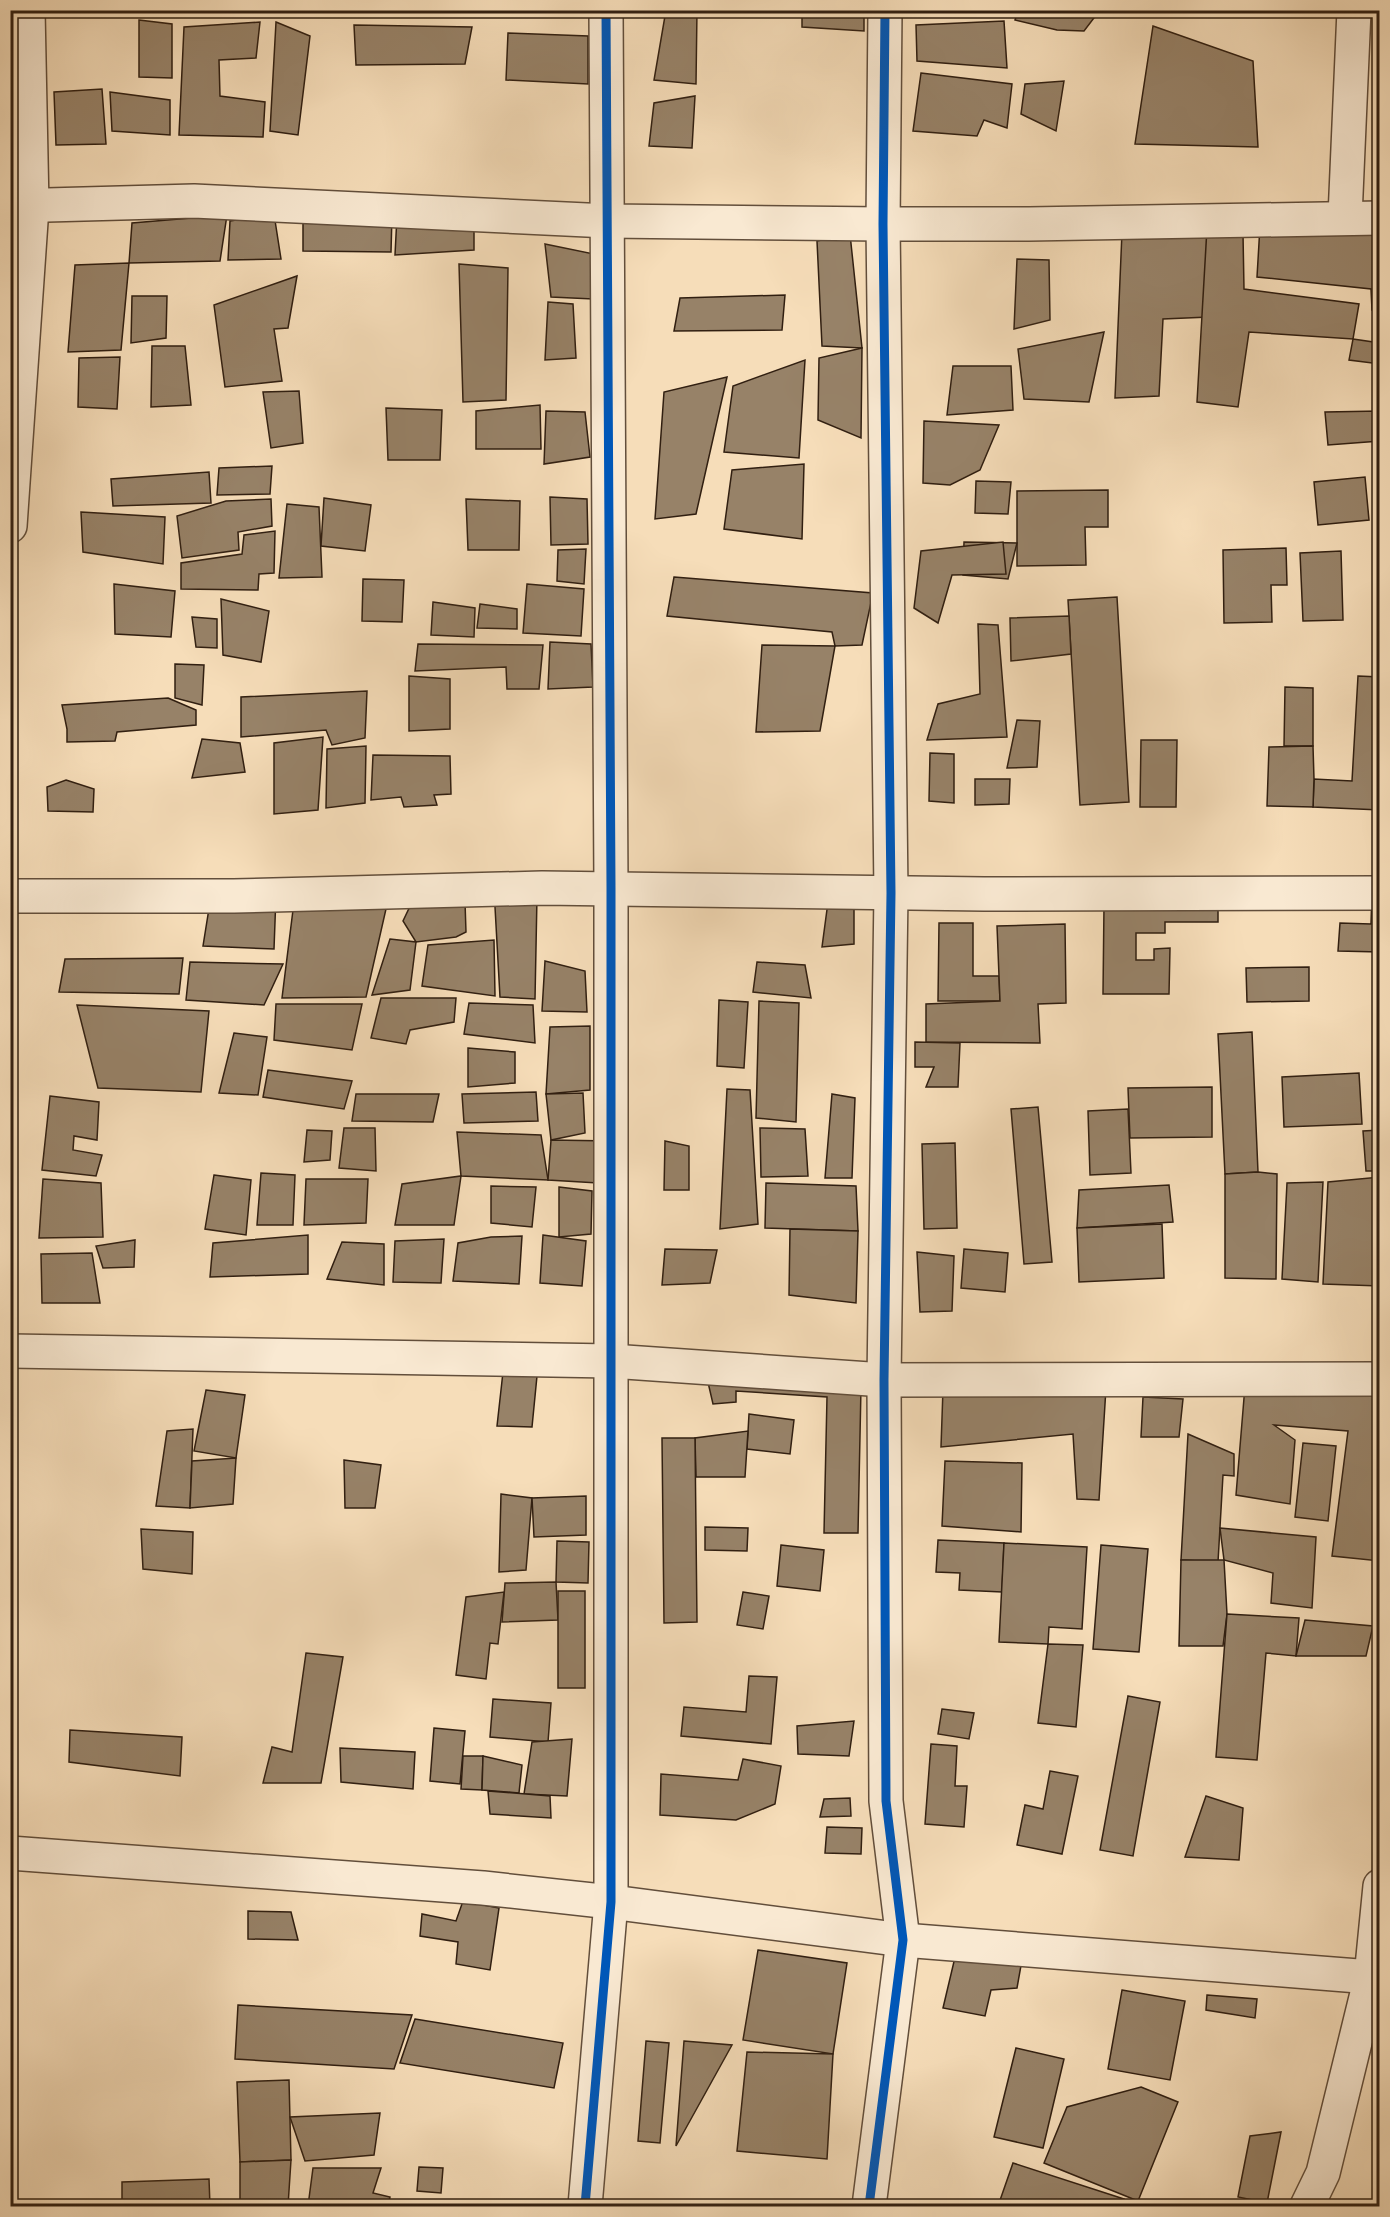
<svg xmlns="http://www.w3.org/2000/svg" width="1390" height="2217" font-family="'Libre Bodoni',serif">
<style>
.building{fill:#978268;stroke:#311f11;stroke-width:1.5}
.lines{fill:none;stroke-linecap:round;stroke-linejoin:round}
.minor-casing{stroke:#624e3b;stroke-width:36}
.tertiary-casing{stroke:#624e3b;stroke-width:36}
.minor{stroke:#f9e9d2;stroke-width:33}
.tertiary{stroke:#f9e9d2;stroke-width:33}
.cycleway-casing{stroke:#f9e9d2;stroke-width:13}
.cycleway{stroke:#0057b8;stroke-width:9}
</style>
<rect width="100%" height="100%" fill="#f6ddb9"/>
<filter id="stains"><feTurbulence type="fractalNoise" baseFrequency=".00333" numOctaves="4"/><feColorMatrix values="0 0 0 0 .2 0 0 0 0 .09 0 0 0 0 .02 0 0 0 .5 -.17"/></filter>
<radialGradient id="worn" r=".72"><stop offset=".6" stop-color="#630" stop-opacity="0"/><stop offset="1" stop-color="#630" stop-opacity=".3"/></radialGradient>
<g class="building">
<polygon points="666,10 697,10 696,84 654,80"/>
<polygon points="802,10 864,10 864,31 802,27"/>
<polygon points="1018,10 1100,10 1084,31 1057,30 1015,20"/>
<polygon points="139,20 172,24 172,78 139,77"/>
<polygon points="1004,21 1007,68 917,61 916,25"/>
<polygon points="260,22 256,58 219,60 220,96 265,102 263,137 179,135 184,27"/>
<polygon points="276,22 310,36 298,135 270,131"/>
<polygon points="354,25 472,27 465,64 356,65"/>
<polygon points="1153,26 1253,61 1258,147 1135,144"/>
<polygon points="508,33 588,36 588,84 506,80"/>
<polygon points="921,73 1012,84 1007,128 984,120 977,136 913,131"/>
<polygon points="1064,81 1056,131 1021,114 1025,84"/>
<polygon points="102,89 106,144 56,145 54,92"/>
<polygon points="110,92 170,100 170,135 112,131"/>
<polygon points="695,96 692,148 649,146 654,103"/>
<polygon points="303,212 392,215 391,252 303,251"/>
<polygon points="274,214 281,259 228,260 230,221"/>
<polygon points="474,214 474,250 395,255 397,216"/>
<polygon points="227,215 220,261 129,263 132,223"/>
<polygon points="1260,226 1380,226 1380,316 1372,310 1371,289 1257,277"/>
<polygon points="1207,228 1209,317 1163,319 1159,396 1115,398 1122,232"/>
<polygon points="1207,228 1243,234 1244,289 1359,304 1353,339 1249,332 1238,407 1197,402"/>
<polygon points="850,234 862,348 822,346 817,241"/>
<polygon points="545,244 594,254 593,299 551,297"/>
<polygon points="1017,259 1049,260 1050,320 1014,329"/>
<polygon points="129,263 121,350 68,352 75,265"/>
<polygon points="459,264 508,268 506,400 463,402"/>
<polygon points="297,276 288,328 274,329 282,381 225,387 214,305"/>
<polygon points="785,295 782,330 674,331 680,298"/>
<polygon points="132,296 167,296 166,338 131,343"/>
<polygon points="548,302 573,304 576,358 545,360"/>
<polygon points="1104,332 1089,402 1024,399 1018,349"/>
<polygon points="1353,339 1380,343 1380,364 1349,360"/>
<polygon points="152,346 185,346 191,405 151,407"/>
<polygon points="862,348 861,438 818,420 819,358"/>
<polygon points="120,357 117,409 78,407 79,358"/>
<polygon points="805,360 799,458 724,452 733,386"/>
<polygon points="953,366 1011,366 1013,410 947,415"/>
<polygon points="727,377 696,514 655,519 664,392"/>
<polygon points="299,391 303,443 271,448 263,392"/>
<polygon points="540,405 541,449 476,449 476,411"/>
<polygon points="386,408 442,410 440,460 388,460"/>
<polygon points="546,411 585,412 590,457 544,464"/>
<polygon points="1380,411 1380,441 1328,445 1325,412"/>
<polygon points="924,421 999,425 980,470 950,485 923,483"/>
<polygon points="804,464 802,539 724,529 732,470"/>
<polygon points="272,466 270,494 217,495 219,468"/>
<polygon points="209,472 211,503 113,506 111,479"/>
<polygon points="1365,477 1369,520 1318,525 1314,482"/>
<polygon points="976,481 1011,482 1008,514 975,513"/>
<polygon points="1108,490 1108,527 1085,527 1086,565 1017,566 1017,491"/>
<polygon points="550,497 587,499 588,544 551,545"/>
<polygon points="324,498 371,505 365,551 321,546"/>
<polygon points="271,499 272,526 238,532 239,550 182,558 177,516 226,501"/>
<polygon points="466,499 520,501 519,550 468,550"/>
<polygon points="287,504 319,507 322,577 279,578"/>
<polygon points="81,512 165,517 163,564 83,552"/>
<polygon points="275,531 274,573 259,574 258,590 181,589 181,563 242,554 244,535"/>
<polygon points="964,542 1017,543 1008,579 963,575"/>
<polygon points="1003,542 1006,574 952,575 938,623 914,608 921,551"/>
<polygon points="1286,548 1287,585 1271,585 1272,622 1224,623 1223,550"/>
<polygon points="586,549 584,584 557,581 558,550"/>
<polygon points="1341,551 1343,620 1303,621 1300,553"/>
<polygon points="674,577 873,593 862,645 835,646 832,632 667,616"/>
<polygon points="363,579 404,580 402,622 362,621"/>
<polygon points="114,584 175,591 171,637 115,634"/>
<polygon points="527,584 584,589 581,636 523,633"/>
<polygon points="1117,597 1129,802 1080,805 1068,600"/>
<polygon points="221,599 269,611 261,662 223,655"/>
<polygon points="433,602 475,608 474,637 431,635"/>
<polygon points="480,604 517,609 517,629 477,628"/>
<polygon points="1069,616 1071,654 1011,661 1010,618"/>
<polygon points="192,617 217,619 217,648 196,647"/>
<polygon points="978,624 998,625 1007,737 927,740 938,704 980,694"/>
<polygon points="550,642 591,644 593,687 548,689"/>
<polygon points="418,644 543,645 539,689 507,689 506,667 415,671"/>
<polygon points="762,645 835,646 820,731 756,732"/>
<polygon points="175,664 204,665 202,705 175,698"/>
<polygon points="409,676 450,679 450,729 409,731"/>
<polygon points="1358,676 1380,677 1380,810 1313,807 1314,779 1352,781"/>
<polygon points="1285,687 1313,688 1313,746 1284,746"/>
<polygon points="367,691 365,738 332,745 326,730 241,737 241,697"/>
<polygon points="168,698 196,710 196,725 117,732 115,741 67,742 67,729 62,705"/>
<polygon points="1017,720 1040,721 1037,767 1007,768"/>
<polygon points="323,737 318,810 274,814 274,743"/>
<polygon points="202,739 240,743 245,772 192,778"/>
<polygon points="1141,740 1177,740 1176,807 1140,807"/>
<polygon points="366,746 365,803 326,808 327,749"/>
<polygon points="1313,746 1314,779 1313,807 1267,806 1269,747"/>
<polygon points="930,753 954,754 954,803 929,801"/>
<polygon points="373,755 450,756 451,794 434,795 437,805 404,807 401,797 371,800"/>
<polygon points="975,779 1010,779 1009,804 975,805"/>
<polygon points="66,780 94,789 93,812 48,811 47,787"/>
<polygon points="494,889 537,896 535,999 500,997"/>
<polygon points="1372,893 1380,893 1380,952 1338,951 1340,923 1371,924"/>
<polygon points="276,895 274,949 203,946 211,896"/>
<polygon points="413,900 465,902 466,932 456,937 416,942 403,921"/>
<polygon points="294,902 386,909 366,997 282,998"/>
<polygon points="828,902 854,904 854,944 822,947"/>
<polygon points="1104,905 1218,906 1218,922 1165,922 1165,933 1136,933 1136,960 1154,960 1154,949 1170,948 1169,994 1103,994"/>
<polygon points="939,923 973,923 973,976 999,976 1000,1001 938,1001"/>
<polygon points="1065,924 1066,1003 1038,1004 1040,1043 926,1042 926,1004 1000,1001 997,926"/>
<polygon points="390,939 416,942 410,990 372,995"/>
<polygon points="494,940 495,996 422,986 428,945"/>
<polygon points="183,958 179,994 59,992 65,959"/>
<polygon points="545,961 585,971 587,1012 542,1011"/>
<polygon points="190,962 283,964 264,1005 186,1000"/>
<polygon points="757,962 805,965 811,998 753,992"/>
<polygon points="1309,967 1309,1001 1247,1002 1246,968"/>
<polygon points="381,998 456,998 454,1022 410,1030 406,1044 371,1038"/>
<polygon points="719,1000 748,1002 744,1068 717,1066"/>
<polygon points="759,1001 799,1003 796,1122 756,1118"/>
<polygon points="469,1003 533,1005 535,1043 464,1034"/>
<polygon points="276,1004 362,1004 352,1050 274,1040"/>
<polygon points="77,1005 209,1011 201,1092 98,1088"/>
<polygon points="590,1026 590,1090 546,1094 550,1027"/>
<polygon points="1252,1032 1258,1172 1225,1174 1218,1034"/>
<polygon points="234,1033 267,1037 258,1095 219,1093"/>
<polygon points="915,1042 960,1043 958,1087 926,1087 934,1067 915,1067"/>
<polygon points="468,1048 515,1052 515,1083 468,1087"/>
<polygon points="268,1070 352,1081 344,1109 263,1097"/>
<polygon points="1359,1073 1362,1124 1284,1127 1282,1077"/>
<polygon points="1212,1087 1212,1137 1130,1138 1128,1088"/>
<polygon points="727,1089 750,1090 758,1224 720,1229"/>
<polygon points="536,1092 538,1121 464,1123 462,1094"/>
<polygon points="583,1093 585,1133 551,1140 546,1094"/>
<polygon points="356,1094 439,1094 433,1122 352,1121"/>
<polygon points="832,1094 855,1098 852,1178 825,1178"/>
<polygon points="50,1096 99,1102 97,1140 74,1136 73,1150 102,1155 96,1176 42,1170"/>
<polygon points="1038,1107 1052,1262 1024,1264 1011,1109"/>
<polygon points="1128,1109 1131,1173 1090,1175 1088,1111"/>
<polygon points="344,1128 375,1128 376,1171 339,1168"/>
<polygon points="760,1128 805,1129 808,1176 761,1177"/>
<polygon points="307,1130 332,1131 330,1160 304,1162"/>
<polygon points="1380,1130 1380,1171 1366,1171 1363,1131"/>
<polygon points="457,1132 541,1135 548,1180 461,1176"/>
<polygon points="551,1140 611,1141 598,1183 548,1180"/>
<polygon points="665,1141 689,1146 689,1190 664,1190"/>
<polygon points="955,1143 957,1228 924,1229 922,1144"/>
<polygon points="1258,1172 1277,1174 1276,1279 1225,1278 1225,1174"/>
<polygon points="261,1173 295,1175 293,1225 257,1225"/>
<polygon points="214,1175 251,1180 246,1235 205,1229"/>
<polygon points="461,1176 454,1225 395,1225 402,1184"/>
<polygon points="1380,1177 1380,1286 1323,1284 1328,1182"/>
<polygon points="43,1179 101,1183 103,1237 39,1238"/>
<polygon points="306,1179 368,1179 366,1223 304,1225"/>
<polygon points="1323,1182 1318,1282 1282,1279 1287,1183"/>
<polygon points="766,1183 856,1186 858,1231 765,1228"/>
<polygon points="1169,1185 1173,1222 1077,1228 1079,1190"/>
<polygon points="491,1186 536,1187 532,1227 491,1223"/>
<polygon points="559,1187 592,1191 591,1234 559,1237"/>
<polygon points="1162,1224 1164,1278 1079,1282 1077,1228"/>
<polygon points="790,1229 858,1231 856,1303 789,1295"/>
<polygon points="308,1235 308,1274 210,1277 213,1243"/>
<polygon points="543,1235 586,1241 582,1286 540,1283"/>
<polygon points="522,1236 519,1284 453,1281 458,1243 491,1237"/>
<polygon points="444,1239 441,1283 393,1282 395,1241"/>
<polygon points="135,1240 134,1267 103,1268 96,1246"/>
<polygon points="342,1242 384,1244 384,1285 327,1279"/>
<polygon points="665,1249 717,1250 710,1283 662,1285"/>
<polygon points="964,1249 1008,1253 1005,1292 961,1288"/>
<polygon points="917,1252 954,1256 952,1311 920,1312"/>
<polygon points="92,1253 100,1303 42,1303 41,1254"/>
<polygon points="503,1372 537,1376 532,1427 497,1426"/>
<polygon points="707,1378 861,1387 858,1533 824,1533 827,1397 736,1391 736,1402 713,1404"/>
<polygon points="1380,1385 1380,1561 1332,1556 1348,1431 1274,1425 1295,1440 1290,1504 1236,1495 1245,1386"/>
<polygon points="1106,1388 1099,1500 1077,1499 1073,1434 941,1447 943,1389"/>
<polygon points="206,1390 245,1395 236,1458 194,1451"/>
<polygon points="1143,1397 1183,1399 1179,1437 1141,1437"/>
<polygon points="749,1414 794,1420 790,1454 747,1449"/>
<polygon points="193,1429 190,1508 156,1506 167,1431"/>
<polygon points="748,1431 745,1477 696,1477 695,1438"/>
<polygon points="1188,1434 1234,1454 1234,1476 1223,1475 1218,1562 1181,1560"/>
<polygon points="662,1438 695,1438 697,1622 664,1623"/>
<polygon points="1303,1443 1336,1446 1328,1521 1295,1517"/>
<polygon points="236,1458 233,1504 190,1508 192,1461"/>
<polygon points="344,1460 381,1465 375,1508 345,1508"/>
<polygon points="945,1461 1022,1463 1021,1532 942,1526"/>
<polygon points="501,1494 532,1498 526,1570 499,1572"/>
<polygon points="586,1496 586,1535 534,1537 532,1498"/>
<polygon points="705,1527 748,1528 747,1551 705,1550"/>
<polygon points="1220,1528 1316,1537 1312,1608 1271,1603 1273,1573 1224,1560"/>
<polygon points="141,1529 193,1532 192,1574 143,1569"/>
<polygon points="938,1540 1004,1543 1002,1592 959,1590 960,1573 936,1572"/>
<polygon points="557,1541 589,1542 588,1583 556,1582"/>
<polygon points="1004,1543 1087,1547 1082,1629 1049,1627 1048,1644 999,1642"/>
<polygon points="781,1545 824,1550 820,1591 777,1586"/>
<polygon points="1101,1545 1148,1549 1139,1652 1093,1649"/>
<polygon points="1181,1560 1224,1560 1227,1614 1223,1646 1179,1646"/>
<polygon points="556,1582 558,1620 502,1622 505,1583"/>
<rect x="558" y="1591" width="27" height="97"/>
<polygon points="504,1592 498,1644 490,1643 486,1679 456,1675 466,1597"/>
<polygon points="743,1592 769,1596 763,1629 737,1625"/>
<polygon points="1227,1614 1299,1618 1296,1656 1266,1653 1257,1760 1216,1757"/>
<polygon points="1305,1620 1373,1626 1366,1656 1296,1656"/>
<polygon points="1048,1644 1083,1645 1076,1727 1038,1723"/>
<polygon points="306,1653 343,1657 321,1783 263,1783 272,1747 292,1752"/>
<polygon points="749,1676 777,1677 771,1744 681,1736 684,1707 746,1712"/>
<polygon points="1128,1696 1160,1702 1133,1856 1100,1850"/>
<polygon points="493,1699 551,1703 548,1742 490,1737"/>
<polygon points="942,1709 974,1713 969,1739 938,1734"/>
<polygon points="854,1721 849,1756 798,1754 797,1726"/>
<polygon points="434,1728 465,1731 460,1784 430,1781"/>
<polygon points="70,1730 182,1737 180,1776 69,1762"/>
<polygon points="572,1739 567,1796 524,1794 532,1742"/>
<polygon points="931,1744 957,1746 955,1786 967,1786 964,1827 925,1824"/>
<polygon points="340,1748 415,1752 413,1789 341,1782"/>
<polygon points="463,1756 483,1756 482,1790 461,1789"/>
<polygon points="483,1756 522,1765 519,1793 482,1790"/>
<polygon points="743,1759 781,1766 775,1804 736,1820 660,1815 661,1774 738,1780"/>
<polygon points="1050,1771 1078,1776 1062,1854 1017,1845 1025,1805 1043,1809"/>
<polygon points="488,1791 550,1796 551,1818 490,1814"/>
<polygon points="1206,1796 1243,1808 1239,1860 1185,1857"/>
<polygon points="850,1798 851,1816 820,1817 824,1799"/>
<polygon points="827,1827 862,1828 861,1854 825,1853"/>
<polygon points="463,1901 499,1908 490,1970 456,1964 458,1942 420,1936 422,1914 456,1921"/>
<polygon points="248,1911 291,1912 298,1940 248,1939"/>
<polygon points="758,1950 847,1963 833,2054 743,2040"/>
<polygon points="956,1953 1022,1960 1017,1988 991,1990 985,2016 943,2008"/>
<polygon points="1122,1990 1185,2001 1170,2080 1108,2069"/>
<polygon points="1207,1995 1257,1999 1255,2018 1206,2010"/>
<polygon points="238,2005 412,2015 394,2069 235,2059"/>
<polygon points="415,2019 563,2043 554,2088 400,2063"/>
<polygon points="646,2041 669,2043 660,2143 638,2141"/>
<polygon points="684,2041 732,2045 676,2146"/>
<polygon points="1016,2048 1064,2059 1043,2148 994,2137"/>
<polygon points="747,2052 833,2054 827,2159 737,2151"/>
<polygon points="289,2080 291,2160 240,2162 237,2082"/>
<polygon points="1141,2087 1178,2102 1138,2201 1044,2163 1067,2107"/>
<polygon points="380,2113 374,2155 305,2161 290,2117"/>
<polygon points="1281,2132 1267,2203 1238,2197 1250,2136"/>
<polygon points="291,2160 288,2206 240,2206 240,2162"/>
<polygon points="1013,2163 1124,2199 1121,2206 998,2206"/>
<polygon points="419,2167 443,2168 441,2193 417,2191"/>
<polygon points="313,2168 381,2168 373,2193 390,2197 388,2206 308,2206"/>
<polygon points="209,2179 210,2206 122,2206 122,2182"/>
</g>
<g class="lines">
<defs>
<g id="minor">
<polyline points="1345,217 1354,10"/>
<polyline points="10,526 32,207 28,10"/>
<polyline points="10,896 234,896 542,888 984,894 1380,893"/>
<polyline points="10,1351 611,1361 884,1380 1380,1379"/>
<polyline points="10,1853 483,1888 611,1902 903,1940 1371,1977 1380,1980"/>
<polyline points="585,2206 611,1902 611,888 606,10"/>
<polyline points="869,2206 903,1940 886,1801 884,1380 891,893 883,224 885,10"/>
<polyline points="1307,2206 1323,2173 1371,1977 1380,1886"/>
</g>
<polyline id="tertiary" points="10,206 194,201 608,221 883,224 1029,224 1380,218"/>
</defs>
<use href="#minor" class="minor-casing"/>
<use href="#tertiary" class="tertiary-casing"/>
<use href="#minor" class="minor"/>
<use href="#tertiary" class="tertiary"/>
<defs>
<g id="cycleway">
<polyline points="585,2206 611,1902 611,888 606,10"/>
<polyline points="869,2206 903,1940 886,1801 884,1380 891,893 883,224 885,10"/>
</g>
</defs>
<use href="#cycleway" class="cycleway-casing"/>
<use href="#cycleway" class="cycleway"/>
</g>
<rect width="1390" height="2217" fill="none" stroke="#f6ddb9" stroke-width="36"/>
<rect x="12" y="12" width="1366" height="2193" fill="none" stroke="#311f11" stroke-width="3"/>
<rect x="18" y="18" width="1354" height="2181" fill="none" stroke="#311f11" stroke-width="1.5"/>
<rect width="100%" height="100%" filter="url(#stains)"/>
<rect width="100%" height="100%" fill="url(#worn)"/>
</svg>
